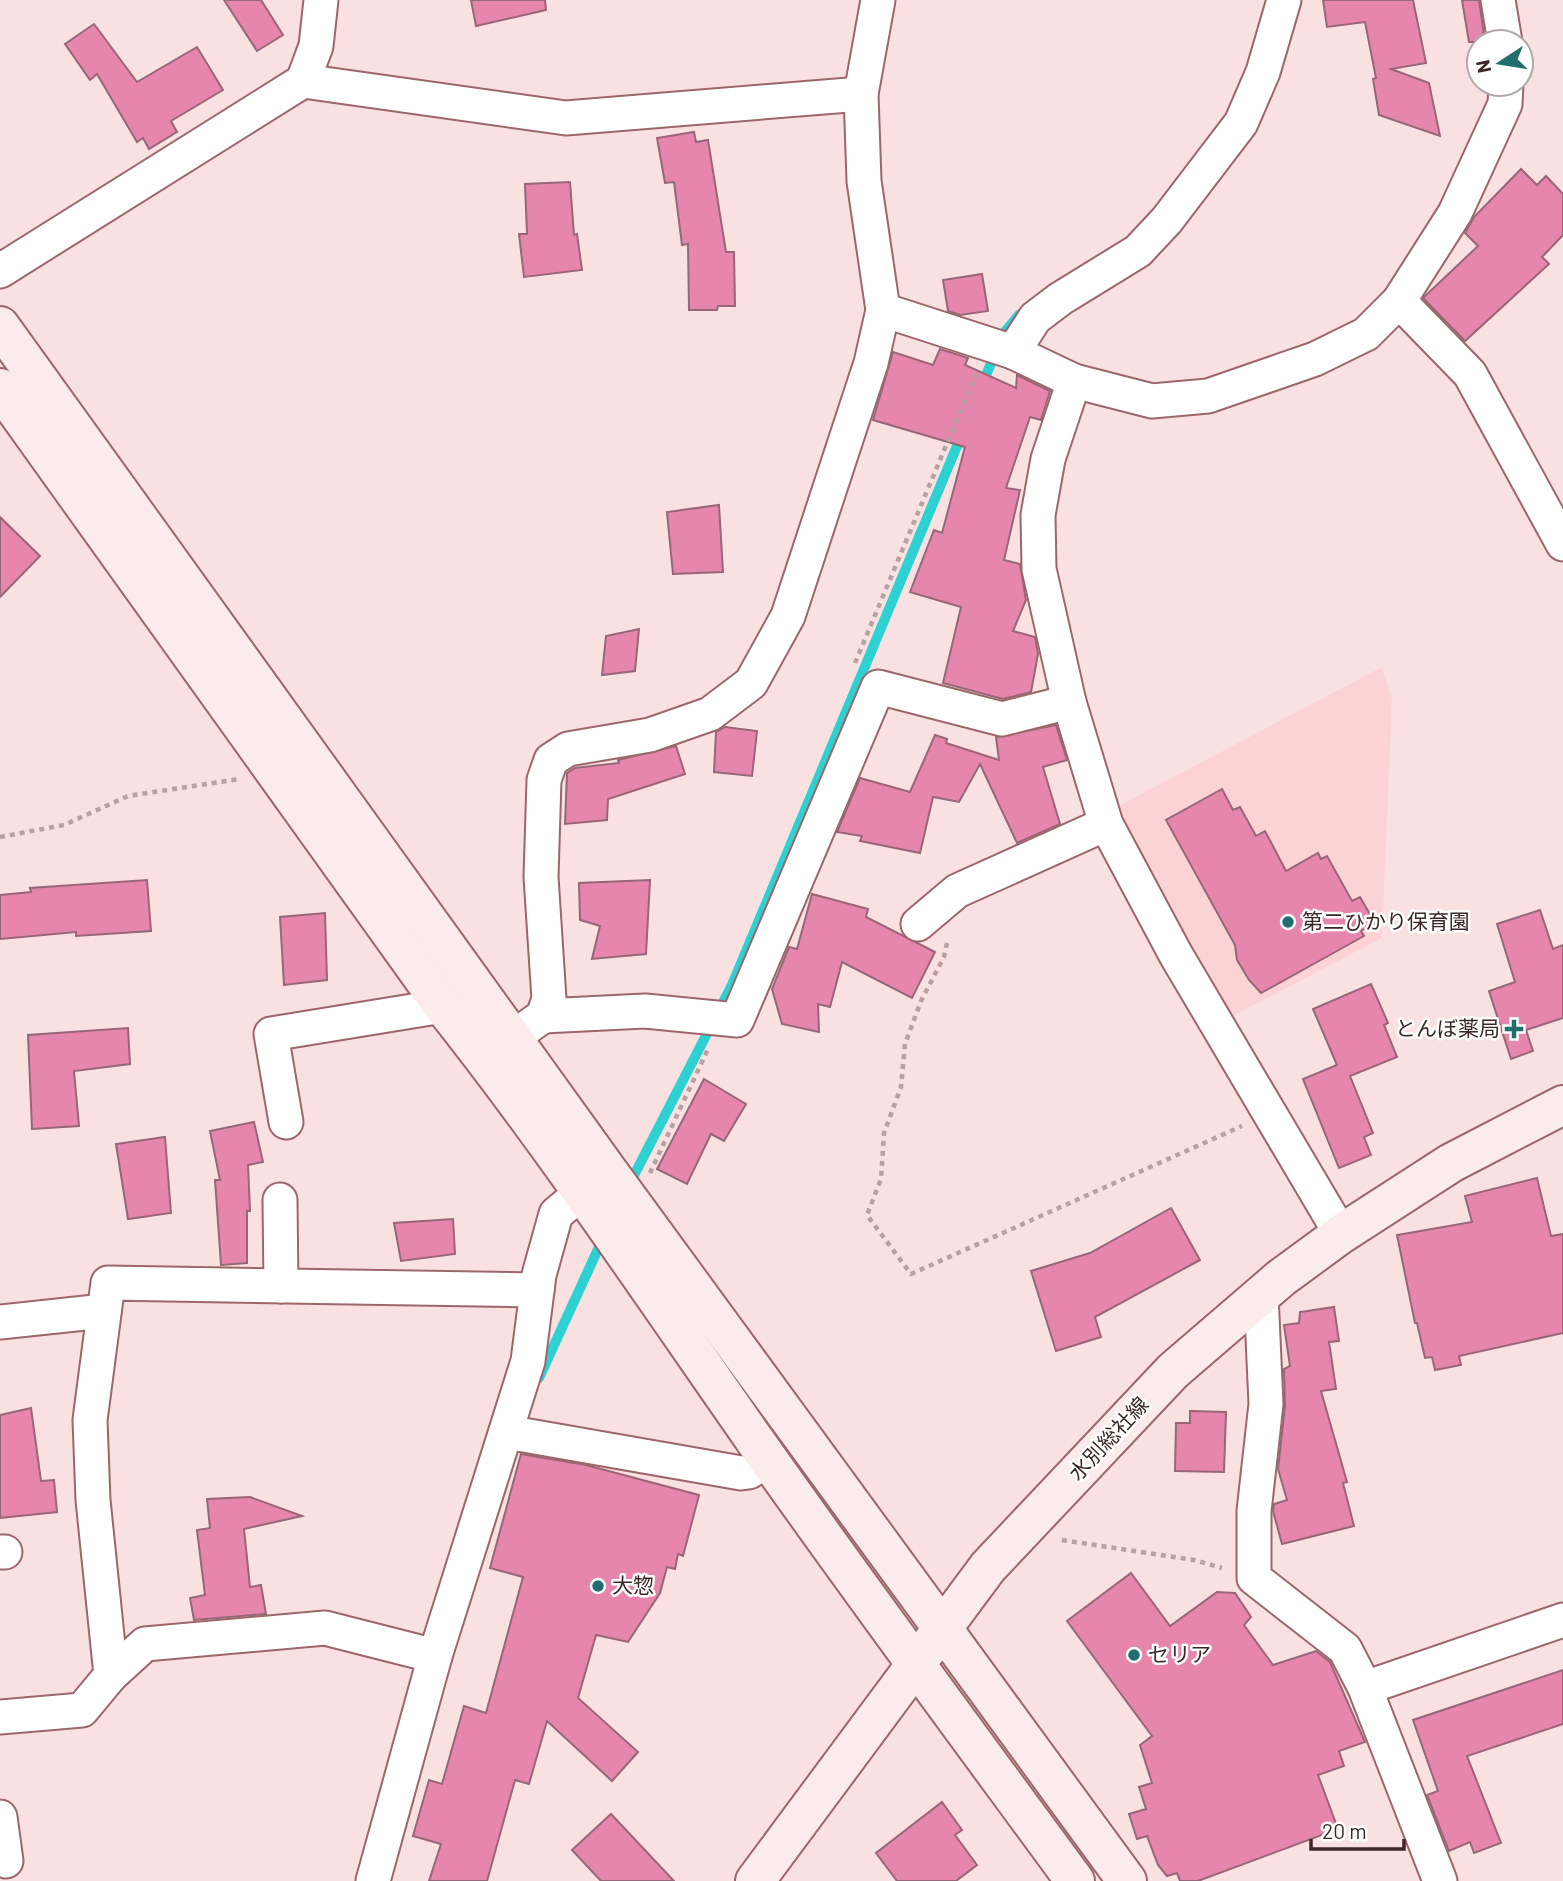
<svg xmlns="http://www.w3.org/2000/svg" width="1563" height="1881" font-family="Barlow,'Noto Sans JP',sans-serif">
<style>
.built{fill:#fcd3d5}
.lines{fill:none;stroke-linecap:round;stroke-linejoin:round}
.stream{stroke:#2dd1d2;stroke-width:10}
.building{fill:#e786ac;stroke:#976678;stroke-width:2}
.street-casing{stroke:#9b676a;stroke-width:37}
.secondary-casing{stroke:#9b676a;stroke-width:42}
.path{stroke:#b8a1a2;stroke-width:4.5;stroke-dasharray:5 5;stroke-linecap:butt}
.street{stroke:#fff;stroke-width:33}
.secondary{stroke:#fcebeb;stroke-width:38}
.poi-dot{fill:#226e6e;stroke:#fff;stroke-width:2.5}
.labels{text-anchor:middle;stroke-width:5;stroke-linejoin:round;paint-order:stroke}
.poi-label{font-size:21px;fill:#3d2729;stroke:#fff;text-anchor:start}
.street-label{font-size:21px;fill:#3d2729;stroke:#fff}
</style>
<rect width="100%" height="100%" fill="#f9e1e1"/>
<polygon class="built" points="1382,667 1392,700 1382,938 1225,1020 1111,810"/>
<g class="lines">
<g class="stream">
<polyline points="982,385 1003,334 1019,315"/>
<polyline points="629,1185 732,985 962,434"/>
<polyline points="539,1378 604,1236"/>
</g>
</g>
<g class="building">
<polygon points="224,0 261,0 283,35 257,51"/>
<polygon points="471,0 545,0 546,10 476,26"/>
<polygon points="1323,0 1413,0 1426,63 1391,69 1429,83 1440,136 1379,115 1373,79 1376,78 1365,22 1327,27"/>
<polygon points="1462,0 1479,0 1485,42 1469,42"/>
<polygon points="94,24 137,82 197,47 223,90 171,121 177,132 149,149 143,138 137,142 97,74 90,80 65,44"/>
<polygon points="694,132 696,142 708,140 726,252 734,252 735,306 718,306 717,310 689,310 688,244 682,245 674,182 665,183 657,138"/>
<polygon points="1521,169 1537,185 1546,176 1563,194 1563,235 1542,257 1549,264 1465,341 1423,298 1478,246 1465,233 1474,217"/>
<polygon points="570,182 574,235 577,234 582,270 524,277 519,234 527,234 525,184"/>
<polygon points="982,274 988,311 960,315 948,311 943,280"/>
<polygon points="940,349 968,358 965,365 1016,388 1017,375 1050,391 1041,420 1030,417 1006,488 1020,490 1004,560 1020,564 1026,600 1013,631 1035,637 1038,654 1031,692 1003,699 943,683 961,607 910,592 934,530 942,533 965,447 873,420 893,352 933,365"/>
<polygon points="719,505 723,572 673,574 667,512"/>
<polygon points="0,517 40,556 0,597"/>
<polygon points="639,629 635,671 602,675 606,636"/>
<polygon points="1056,725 1067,760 1043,767 1060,824 1017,843 980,764 959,802 933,797 920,853 860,841 862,836 837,832 860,778 910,792 935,735 947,739 946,743 999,760 996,737"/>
<polygon points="725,727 757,731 752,776 714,772 716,732"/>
<polygon points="676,746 685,774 608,799 607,820 565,824 567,773 575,768 619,763 618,760"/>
<polygon points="1222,789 1233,810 1240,807 1256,836 1265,831 1286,871 1318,853 1321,859 1327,856 1352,901 1360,897 1375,923 1361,931 1364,936 1261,993 1249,980 1237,960 1235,945 1166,820"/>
<polygon points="147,880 151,931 76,936 76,932 0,939 0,895 31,892 30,888"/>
<polygon points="650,880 646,954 592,959 600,926 580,920 579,883"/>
<polygon points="812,894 868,909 866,917 935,952 912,998 842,962 830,1007 818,1004 819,1032 782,1024 772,989 789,947 797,949"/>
<polygon points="1540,910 1553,949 1563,945 1563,1018 1526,1030 1533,1051 1511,1059 1489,991 1515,982 1497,924"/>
<polygon points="325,913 327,980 284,985 280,917"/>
<polygon points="1371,984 1388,1023 1384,1025 1397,1057 1350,1076 1373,1133 1364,1137 1371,1155 1339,1168 1303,1079 1337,1065 1313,1009"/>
<polygon points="128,1028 130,1064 74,1071 79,1126 32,1129 28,1035"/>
<polygon points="704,1079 746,1104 724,1141 711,1134 687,1184 657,1169"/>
<polygon points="254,1122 263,1162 248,1165 250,1211 247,1211 247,1263 221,1265 215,1180 220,1180 210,1131"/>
<polygon points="165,1137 171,1213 128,1219 116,1144"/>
<polygon points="1537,1178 1551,1236 1563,1234 1563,1333 1459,1356 1461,1365 1435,1370 1432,1357 1425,1358 1417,1323 1415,1323 1397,1235 1472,1222 1465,1196"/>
<polygon points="1171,1208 1200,1260 1095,1317 1101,1337 1056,1351 1031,1271 1090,1253"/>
<polygon points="453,1219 455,1254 401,1261 394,1223"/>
<polygon points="1334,1307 1339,1341 1329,1342 1336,1389 1321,1391 1347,1482 1343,1483 1354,1526 1282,1544 1273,1511 1274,1504 1287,1500 1278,1469 1285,1406 1284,1369 1290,1366 1284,1325 1299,1323 1300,1312"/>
<polygon points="31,1408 41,1481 54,1480 57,1512 0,1518 0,1415"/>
<polygon points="1190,1411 1226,1412 1224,1472 1175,1471 1176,1423 1190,1423"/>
<polygon points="521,1454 586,1465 699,1495 683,1556 678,1554 675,1569 667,1567 660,1593 628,1642 596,1635 578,1698 638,1752 612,1781 547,1721 529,1784 515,1780 487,1881 429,1881 441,1844 413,1836 429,1780 442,1784 464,1706 486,1713 523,1577 490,1568"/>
<polygon points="250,1497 302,1516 244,1529 250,1587 261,1585 266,1614 194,1620 190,1598 205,1595 197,1530 210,1528 207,1499"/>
<polygon points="1131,1573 1170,1626 1217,1592 1235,1593 1251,1617 1244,1625 1273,1665 1316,1651 1330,1662 1365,1742 1339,1751 1344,1766 1318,1775 1338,1829 1198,1881 1180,1881 1177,1873 1167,1876 1158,1865 1147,1836 1137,1839 1129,1814 1146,1809 1139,1787 1152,1783 1140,1745 1152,1736 1067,1621"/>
<polygon points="1563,1670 1563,1724 1467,1756 1501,1843 1474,1853 1470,1842 1449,1851 1427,1795 1438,1791 1413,1720"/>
<polygon points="942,1802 962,1830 955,1835 977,1865 956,1881 897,1881 876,1853"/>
<polygon points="611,1814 674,1881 601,1881 572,1850"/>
</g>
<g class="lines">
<defs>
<g id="street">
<polyline points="1498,0 1505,42"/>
<polyline points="303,81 566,118 861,94"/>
<polyline points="0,271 303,81 316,46 321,0"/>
<polyline points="1399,301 1470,374 1563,544"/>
<polyline points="883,310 1013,352 1074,381 1152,401 1208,396 1315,359 1366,334 1399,301 1455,213 1505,104 1506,84"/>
<polyline points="1013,352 1035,318 1060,299 1138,251 1167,220 1241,123 1263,72 1284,0"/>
<polyline points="1074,381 1048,459 1038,515 1039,569 1069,702 1106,824 1176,955 1341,1234"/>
<polyline points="918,924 957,891 1106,824"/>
<polyline points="543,1016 645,1011 737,1020 878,687 1002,719 1069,702"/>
<polyline points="491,1053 543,1016 549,999 541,877 544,780 551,760 568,749 650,735 710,714 751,683 788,616 871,363 883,310 864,181 861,94 878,0"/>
<polyline points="286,1122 271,1034 443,1006"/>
<polyline points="280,1200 281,1286"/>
<polyline points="1261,1294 1266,1404 1254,1511 1254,1578 1345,1649 1365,1688 1440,1881"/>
<polyline points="0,1322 104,1311"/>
<polyline points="506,1432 741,1473 749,1472 769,1459"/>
<polyline points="0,1552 5,1552"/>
<polyline points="111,1675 145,1644 325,1628 435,1656"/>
<polyline points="1365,1688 1563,1620"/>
<polyline points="0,1717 82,1710 111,1675 93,1500 90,1420 108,1283 537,1290"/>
<polyline points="0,1817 6,1861"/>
<polyline points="373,1881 435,1656 528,1361 539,1275 556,1214 600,1177"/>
</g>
<g id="secondary">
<polyline points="0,326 608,1171 1127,1881"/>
<path d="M0,388L443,1006C554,1146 654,1296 756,1442C860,1590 968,1735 1075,1881"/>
<polyline points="755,1881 988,1567 1173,1371 1281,1278 1341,1234 1451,1163 1563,1105"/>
</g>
</defs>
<use href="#street" class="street-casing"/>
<use href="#secondary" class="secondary-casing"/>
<g class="path">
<polyline points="855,663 976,374"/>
<polyline points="0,837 64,825 128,796 239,779"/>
<polyline points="947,943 944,957 921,1001 905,1044 901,1087 884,1133 881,1179 867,1215 911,1274 1242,1126"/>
<polyline points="650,1173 709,1047"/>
<polyline points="1062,1540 1194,1560 1222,1568"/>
</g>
<use href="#street" class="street"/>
<use href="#secondary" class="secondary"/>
</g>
<g class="poi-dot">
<circle cx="1288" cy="922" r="7"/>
<path d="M1510.5 1018.5h7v7h7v7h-7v7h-7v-7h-7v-7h7z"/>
<circle cx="598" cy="1586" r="7"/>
<circle cx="1134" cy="1655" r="7"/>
</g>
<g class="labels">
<g class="poi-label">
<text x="1302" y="929">第二ひかり保育園</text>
<text x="1500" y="1036" text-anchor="end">とんぼ薬局</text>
<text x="612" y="1593">大惣</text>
<text x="1148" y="1662">セリア</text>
</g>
<g class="street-label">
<text transform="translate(1109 1439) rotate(-47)" y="7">水別総社線</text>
</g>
</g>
<g transform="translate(1500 63) rotate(258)"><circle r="33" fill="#ffffff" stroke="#b1a9a9" stroke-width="2"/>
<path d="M0-5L12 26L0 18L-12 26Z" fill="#226e6e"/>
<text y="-10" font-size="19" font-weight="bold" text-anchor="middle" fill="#3d2729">N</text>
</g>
<path d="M1311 1839v10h93v-10" fill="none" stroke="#3d2729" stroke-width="3.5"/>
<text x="1322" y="1839" font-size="21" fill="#3d2729" stroke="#ffffff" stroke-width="5" paint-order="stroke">20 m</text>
</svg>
